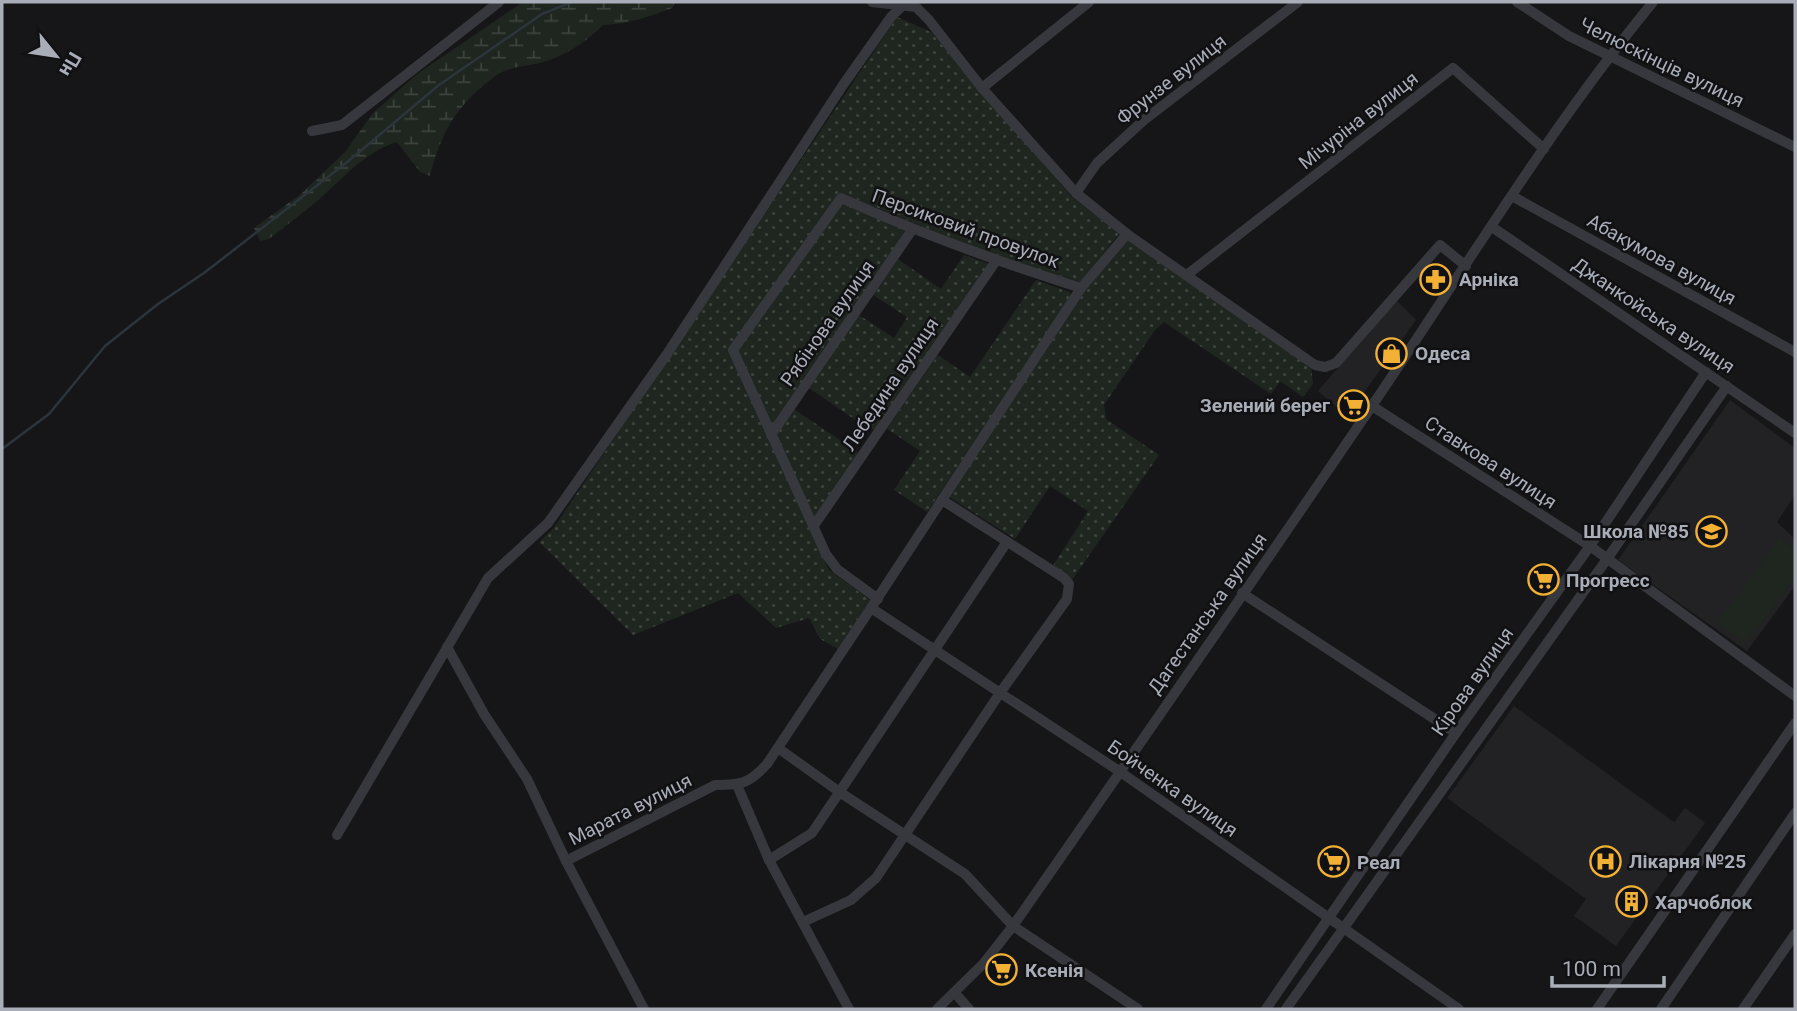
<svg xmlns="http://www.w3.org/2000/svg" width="1797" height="1011" font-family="Roboto,sans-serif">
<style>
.built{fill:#222225}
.grass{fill:url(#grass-dots)}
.wetland{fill:url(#wetland-marsh)}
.garden{fill:#1e261f}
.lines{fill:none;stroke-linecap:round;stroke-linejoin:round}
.stream{stroke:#2c353c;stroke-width:2.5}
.minor{stroke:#37383d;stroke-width:10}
.labels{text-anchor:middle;stroke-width:5;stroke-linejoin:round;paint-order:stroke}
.street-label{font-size:19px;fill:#a8adb8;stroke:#111113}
.poi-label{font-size:19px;font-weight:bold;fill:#a8adb8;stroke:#111113;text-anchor:start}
</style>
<defs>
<pattern id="grass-dots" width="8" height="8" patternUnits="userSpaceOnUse" patternTransform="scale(1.75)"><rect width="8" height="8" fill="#1e261f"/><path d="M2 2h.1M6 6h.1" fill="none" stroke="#3c433d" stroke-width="1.8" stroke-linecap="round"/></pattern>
<pattern id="wetland-marsh" width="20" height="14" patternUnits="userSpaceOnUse" patternTransform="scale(1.75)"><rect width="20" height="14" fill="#1e261f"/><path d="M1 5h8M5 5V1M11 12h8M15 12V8" fill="none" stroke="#3c433d"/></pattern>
</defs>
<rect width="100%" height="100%" fill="#161618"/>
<g class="built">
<polygon points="1396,300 1416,320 1347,416 1318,391"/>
<polygon points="1730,400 1795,448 1795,495 1777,522 1795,539 1795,586 1747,651 1618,560"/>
<polygon points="1514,706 1674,822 1685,808 1705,823 1616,946 1574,916 1586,899 1447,798"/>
</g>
<g class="grass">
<polygon points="897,17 931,32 1071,196 1119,234 1080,282 997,257 841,193 730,348 829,570 870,600 838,649 820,639 809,618 776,628 738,593 633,635 539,542 553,529"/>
<polygon points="842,202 908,231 771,431 737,351"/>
<polygon points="1127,238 1311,365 1313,384 1303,397 1280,381 1271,394 1164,322 1155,330 1104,405 1106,419 1159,455 1072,580 1053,567 1054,564 1088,511 1050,486 1015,539 949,497 1081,292"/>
<polygon points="964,255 990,264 876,429 870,430 809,388 859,315 894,338 907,317 873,295 898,259 941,289"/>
<polygon points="1036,280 1070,292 1071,299 927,512 894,490 920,451 887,429 938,355 970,377"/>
<polygon points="794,409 856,451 858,456 813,522 774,438"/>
</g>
<path class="wetland" d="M523,2H675L672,8C649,17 627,24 603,25C585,43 564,57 539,63C528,66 517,66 507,70C500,72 494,77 489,81C455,107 440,136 430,176L420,172L397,142C364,152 343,179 317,201C302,214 285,226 269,239L260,241L254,228L301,194L345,152L373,113L417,74Z"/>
<polygon class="garden" points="1780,538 1795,550 1795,578 1746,643 1717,622"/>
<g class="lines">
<polyline class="stream" points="2,449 49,414 105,346 158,304 204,273 346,163 439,85 542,14 572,2"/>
<g class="minor">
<polyline points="872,2 916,7 929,20 982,88 1076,193 1127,234 1315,365 1325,367 1336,363 1440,245 1466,266"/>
<polyline points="1517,2 1569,36 1795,147"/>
<polyline points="982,88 1089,2"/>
<polyline points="312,131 342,125 499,2"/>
<polyline points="1076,193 1097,163 1144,120 1298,2"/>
<polyline points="1512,196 1795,352"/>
<polyline points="1492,227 1795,433"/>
<polyline points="1127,234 1081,288 871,608 1119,771 1459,1009"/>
<polyline points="1188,274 1453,68 1544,149"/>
<polyline points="1372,406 1590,546 1795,696"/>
<polyline points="771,435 912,230"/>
<polyline points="813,527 996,261"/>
<polyline points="1242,593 1456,733"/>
<path d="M878,599L837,569L826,554L733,350L841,198C919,233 999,262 1081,288"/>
<polyline points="447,647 484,714 527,779 566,861 644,1009"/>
<polyline points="778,748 841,793 965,874 1013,926 1138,1009"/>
<polyline points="737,785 769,860 849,1009"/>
<polyline points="337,835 488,578 548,523 667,354 843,85 891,17 906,2"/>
<polyline points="769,860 812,833 1007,542"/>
<path d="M566,861L715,785C741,785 749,784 767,764L871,608"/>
<polyline points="803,922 851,900 876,878 1000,693 1067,599 1069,584 1064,578 942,500"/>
<polyline points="955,993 969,1009"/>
<path d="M937,1009L983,964L1013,926C1137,748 1261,570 1382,391C1470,260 1553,124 1653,2"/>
<polyline points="1266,1009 1456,733 1590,546 1706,372"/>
<polyline points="1286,1009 1607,559 1727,386"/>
<polyline points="1597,1009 1795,723"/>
<polyline points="1661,1009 1795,813"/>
<polyline points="1743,1009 1795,934"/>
</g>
</g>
<defs>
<symbol id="pharmacy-ring" viewBox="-11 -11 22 22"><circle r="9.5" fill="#111113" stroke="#f2b134" stroke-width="1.5"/><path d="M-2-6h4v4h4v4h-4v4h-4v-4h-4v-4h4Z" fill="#f2b134"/></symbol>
<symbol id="shop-ring" viewBox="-11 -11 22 22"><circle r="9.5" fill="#111113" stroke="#f2b134" stroke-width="1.5"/><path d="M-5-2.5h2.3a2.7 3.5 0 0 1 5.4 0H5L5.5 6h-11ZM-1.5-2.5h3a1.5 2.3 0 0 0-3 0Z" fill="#f2b134"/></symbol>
<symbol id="supermarket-ring" viewBox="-11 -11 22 22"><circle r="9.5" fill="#111113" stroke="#f2b134" stroke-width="1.5"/><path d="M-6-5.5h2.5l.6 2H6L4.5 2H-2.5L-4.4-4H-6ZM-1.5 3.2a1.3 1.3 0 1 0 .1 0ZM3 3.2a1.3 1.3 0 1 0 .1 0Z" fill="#f2b134"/></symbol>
<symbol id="school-ring" viewBox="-11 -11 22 22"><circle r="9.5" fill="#111113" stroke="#f2b134" stroke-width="1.5"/><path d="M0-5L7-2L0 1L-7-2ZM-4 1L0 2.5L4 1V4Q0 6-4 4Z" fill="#f2b134"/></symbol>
<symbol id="hospital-ring" viewBox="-11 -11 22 22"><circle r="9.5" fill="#111113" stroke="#f2b134" stroke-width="1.5"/><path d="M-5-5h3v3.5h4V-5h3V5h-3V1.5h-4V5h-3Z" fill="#f2b134"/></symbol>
<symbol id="building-ring" viewBox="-11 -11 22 22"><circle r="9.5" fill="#111113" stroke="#f2b134" stroke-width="1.5"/><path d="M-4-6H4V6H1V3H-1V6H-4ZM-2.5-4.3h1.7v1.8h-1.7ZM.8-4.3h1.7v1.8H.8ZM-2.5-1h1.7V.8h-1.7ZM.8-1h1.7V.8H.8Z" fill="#f2b134"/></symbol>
</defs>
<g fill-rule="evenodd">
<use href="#pharmacy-ring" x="1418" y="262" width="35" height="35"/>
<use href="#shop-ring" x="1374" y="336" width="35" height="35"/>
<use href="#supermarket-ring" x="1336" y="388" width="35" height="35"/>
<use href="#school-ring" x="1694" y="514" width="35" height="35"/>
<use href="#supermarket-ring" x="1526" y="562" width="35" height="35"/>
<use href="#hospital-ring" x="1588" y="844" width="35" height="35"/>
<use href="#supermarket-ring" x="1316" y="844" width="35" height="35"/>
<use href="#building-ring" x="1614" y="884" width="35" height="35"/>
<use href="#supermarket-ring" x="984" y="952" width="35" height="35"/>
</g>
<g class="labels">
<g class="street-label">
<text transform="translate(1662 62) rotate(26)" y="7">Челюскінців вулиця</text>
<text transform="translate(1171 79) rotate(-38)" y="7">Фрунзе вулиця</text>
<text transform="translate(1358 120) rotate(-38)" y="7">Мічуріна вулиця</text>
<text transform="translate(966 228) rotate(20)" y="7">Персиковий провулок</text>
<text transform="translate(1662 259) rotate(29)" y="7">Абакумова вулиця</text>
<text transform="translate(1654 315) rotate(34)" y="7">Джанкойська вулиця</text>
<text transform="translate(827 323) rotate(-55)" y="7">Рябінова вулиця</text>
<text transform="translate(890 384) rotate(-56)" y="7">Лебедина вулиця</text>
<text transform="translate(1491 462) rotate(33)" y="7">Ставкова вулиця</text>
<text transform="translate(1207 613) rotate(-55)" y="7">Дагестанська вулиця</text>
<text transform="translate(1472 681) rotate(-55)" y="7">Кірова вулиця</text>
<text transform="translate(1173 788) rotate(35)" y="7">Бойченка вулиця</text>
<text transform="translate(630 809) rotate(-27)" y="7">Марата вулиця</text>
</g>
<g class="poi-label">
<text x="1459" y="286">Арніка</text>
<text x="1415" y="360">Одеса</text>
<text x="1330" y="412" text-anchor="end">Зелений берег</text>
<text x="1689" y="538" text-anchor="end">Школа №85</text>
<text x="1566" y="587">Прогресс</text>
<text x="1629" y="868">Лікарня №25</text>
<text x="1357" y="869">Реал</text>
<text x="1655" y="909">Харчоблок</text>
<text x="1025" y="977">Ксенія</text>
</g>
</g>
<rect width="1797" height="1011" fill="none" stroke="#a8adb8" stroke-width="7"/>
<g transform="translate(56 56) rotate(120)" stroke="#111113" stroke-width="5" paint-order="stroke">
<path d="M0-5L12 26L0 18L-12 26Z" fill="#a8adb8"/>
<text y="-10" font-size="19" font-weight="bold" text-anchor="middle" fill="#a8adb8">Пн</text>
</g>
<path d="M1552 976v10h112v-10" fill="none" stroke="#a8adb8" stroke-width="3.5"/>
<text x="1562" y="976" font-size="21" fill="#a8adb8" stroke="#111113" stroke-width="5" paint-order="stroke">100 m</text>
</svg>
